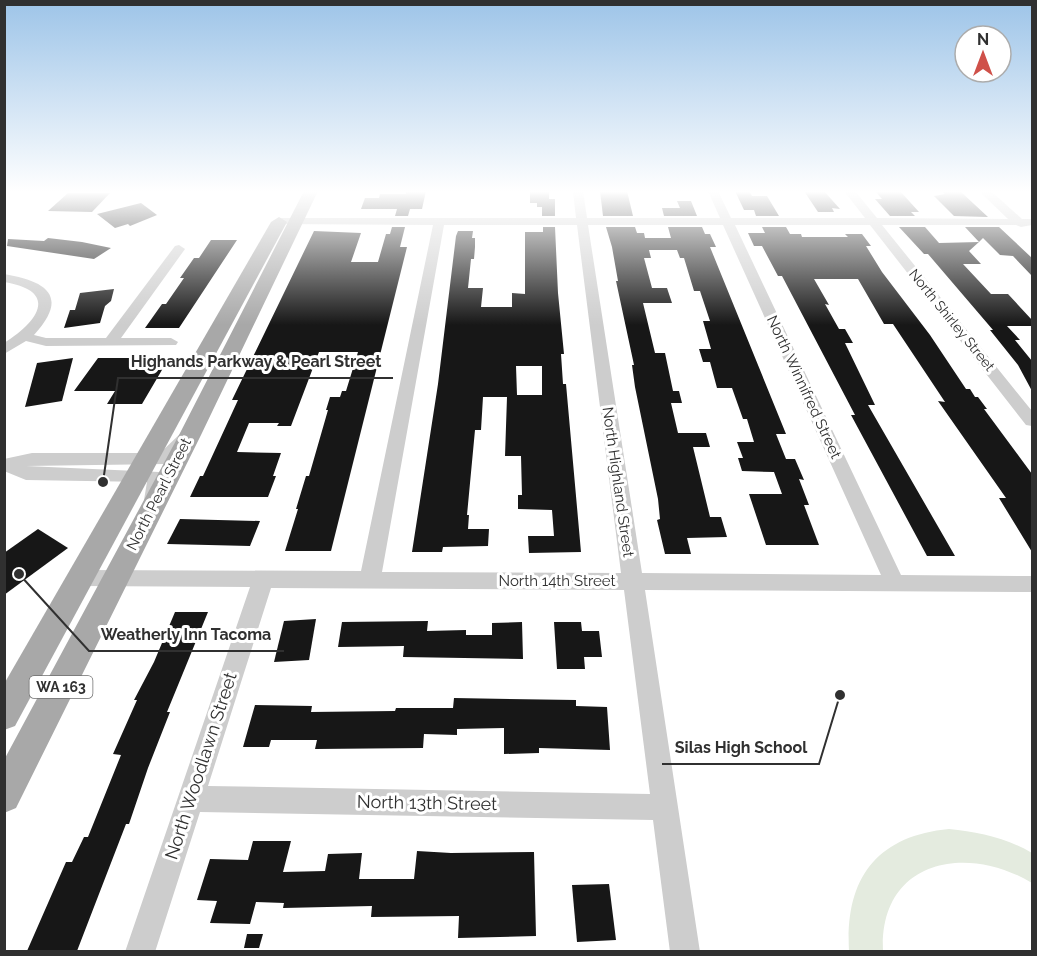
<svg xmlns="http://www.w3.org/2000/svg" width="1037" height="956" font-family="Raleway,sans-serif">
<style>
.green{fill:#e4ebdf}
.building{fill:#171717;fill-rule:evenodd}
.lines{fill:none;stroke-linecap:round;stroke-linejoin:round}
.minor{fill:#cdcdcd;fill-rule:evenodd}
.major{fill:#a8a8a8;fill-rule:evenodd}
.labels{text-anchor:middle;stroke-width:6;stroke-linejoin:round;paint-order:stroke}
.far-street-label{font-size:14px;fill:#303030;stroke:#fff}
.shield{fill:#fff;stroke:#6e6e6e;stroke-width:1.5}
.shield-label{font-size:14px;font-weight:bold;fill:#303030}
.street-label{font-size:15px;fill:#303030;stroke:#fff}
.near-street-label{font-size:18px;fill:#303030;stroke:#fff}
.leader{fill:none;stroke:#303030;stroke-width:2}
.callout-dot{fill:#303030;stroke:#fff;stroke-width:2}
.callout-label{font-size:16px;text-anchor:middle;font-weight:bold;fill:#303030;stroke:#fff;stroke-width:6;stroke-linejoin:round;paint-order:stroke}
</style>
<rect width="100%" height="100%" fill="#fff"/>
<path class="green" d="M949,829C978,832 1007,838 1032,853V883C966,843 879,860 883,951H849C845,879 876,836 949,829Z"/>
<g class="building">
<polygon points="406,191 426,191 422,209 410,209 408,216 395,216 397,209 361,209 365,198 379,198 380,194 406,194"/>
<polygon points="530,191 549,191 549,199 555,199 555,216 542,216 542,207 537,207 537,203 530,203"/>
<polygon points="600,191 627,191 633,216 603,216"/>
<polygon points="735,191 749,191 752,196 767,196 779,216 756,216 754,210 744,210"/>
<polygon points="804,191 824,191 840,209 832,208 834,212 818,212"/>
<polygon points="875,191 900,191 919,212 911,212 915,216 890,216 875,199 882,199"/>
<polygon points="942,191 960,191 988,217 954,216 934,196 945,194"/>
<polygon points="68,193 110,193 92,212 48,211"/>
<polygon points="677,201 691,201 697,216 664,216 662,208 680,208"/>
<polygon points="141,203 157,215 130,226 128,224 115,228 97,214"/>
<polygon points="392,227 405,227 400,247 407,247 331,551 285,551 298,509 296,509 306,476 309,476 328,410 326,410 330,397 340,397 342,391 346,391 358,352 319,352 291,426 277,426 279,423 249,423 237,452 281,453 273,476 276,476 268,497 190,497 200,476 203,476 238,400 232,400 314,231 361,233 351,262 378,262 386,234 390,234"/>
<path d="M543,227H555L558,293L564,354H561L563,384H566L581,552L529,553L528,536H554L552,510L518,509V495H522L521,456H505L507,397H483L481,430H475L467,515H469L468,529H489L488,546L443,547L442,552H412L438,384L456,236L458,231H473L472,238H475V247L474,259H471L468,288H483L481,307H512V293L525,294V232H543ZM516,366H542V395H517Z"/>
<polygon points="606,227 635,227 637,233 644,233 645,238 671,238 668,227 702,227 705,234 710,234 716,247 710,247 786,434 776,434 786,459 795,459 804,480 799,479 809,505 804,505 819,545 766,545 749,494 782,494 774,472 742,471 738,458 743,458 737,442 754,442 747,419 743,419 732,388 717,388 710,362 703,362 699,349 711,349 703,321 710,321 700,291 694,291 684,258 680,258 677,250 649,250 651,258 644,258 652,288 667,288 672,303 643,303 655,353 665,353 673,391 679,391 682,403 671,403 678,433 706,433 710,447 693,447 710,517 721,517 727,537 687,538 691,554 665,554 657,520 660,519 658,499 635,387 632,365 634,365 616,281 618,281 612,247"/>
<polygon points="762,227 786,227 790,234 801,234 802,237 848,237 845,234 862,234 871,246 866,246 882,272 930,335 966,389 970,389 975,397 978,397 987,409 984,409 1032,474 1032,552 999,498 1006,498 938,401 945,402 893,324 884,324 858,279 814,279 829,305 825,304 839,329 845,329 853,343 845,343 875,405 868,405 955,556 927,556 851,415 855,415 782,276 778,276 762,246 754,246 748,233 765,233"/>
<polygon points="899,227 925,227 939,243 979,242 969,251 981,264 963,264 991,294 1008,294 1032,320 1032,326 1007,326 1020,340 1015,340 1032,361 1032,391 1018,365 990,330 993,330 928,254 924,254"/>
<polygon points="965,227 999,227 1032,258 1032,276 1013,256 1000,255 983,238 979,242"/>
<polygon points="48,238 82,242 111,248 94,259 7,246 8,239 44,241"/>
<polygon points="211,240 237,240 179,328 145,328 162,304 166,304 184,278 180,278 194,258 199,258"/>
<polygon points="114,289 111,301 105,306 100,323 64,328 70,310 75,310 80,293"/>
<polygon points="73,358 62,401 25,407 37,363"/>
<polygon points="98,358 169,358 142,404 107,404 115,391 74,391"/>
<polygon points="180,519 260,521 250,546 167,544"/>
<polygon points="38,529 68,548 4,595 4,553"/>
<polygon points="175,612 208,612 167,712 170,712 148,768 129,824 126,824 77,951 27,951 66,862 72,862 84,837 88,837 121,755 113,754 137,700 134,700 154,662"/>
<polygon points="316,619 309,660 274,662 284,621"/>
<polygon points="428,621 427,631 466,630 466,635 492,635 492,623 522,622 523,659 403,657 404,646 338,647 342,622"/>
<polygon points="554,622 581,622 582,631 599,631 602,657 584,657 585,669 557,669"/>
<polygon points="454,698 576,700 576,706 607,707 610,750 539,748 539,753 504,754 504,728 457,729 457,735 424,734 423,748 315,749 317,740 271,740 269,747 243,747 255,705 312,706 311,712 395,711 396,708 453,708"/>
<polygon points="253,841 291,841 283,872 325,871 328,854 362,853 359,879 414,879 417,851 451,853 534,852 536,936 458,938 459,916 371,917 372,906 283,908 284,903 256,902 250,924 210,923 217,901 197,900 210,859 248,860"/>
<polygon points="609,884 616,940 577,942 572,885"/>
<polygon points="247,934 263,934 259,948 244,948"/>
</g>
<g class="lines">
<g class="minor">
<path d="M573,191H583L587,218H720L708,191H718L731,218H865L844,191H855L877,218L1008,219L979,191H991L1022,219H1032V225L1021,227L1016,225H882L1032,411V426L1026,425L870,225H735L901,575L1032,576V592L645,590L700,952H670L653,820L200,812L155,952H125L250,587L81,586L74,584L71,578L74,572L81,570L361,571L433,225L279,224L273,221L279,218H576ZM444,225H577L621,573L382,572ZM588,225H723L881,575L642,573ZM271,588L624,590L650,794L208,786Z"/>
<path d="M179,245L185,249L121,338H171L178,342L176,345L46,346L26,341L4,354V343C38,322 60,291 4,282V274C46,281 70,296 34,335L46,338H106L175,246Z"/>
<polygon points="186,432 192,434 194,438 192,442 171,462 165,464 26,466 159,472 166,479 160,505 153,507 146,505 144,500 147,482 26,480 4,471 4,459 32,453 160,453 180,434"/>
</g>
<g class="major">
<polygon points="304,191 318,191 201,435 16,808 4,813 4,760 179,435"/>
<polygon points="279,217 287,222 15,726 4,730 4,684 271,222"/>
</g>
</g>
<linearGradient id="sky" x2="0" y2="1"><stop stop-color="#9dc4e8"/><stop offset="0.59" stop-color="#fff"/><stop offset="1" stop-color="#fff" stop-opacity="0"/></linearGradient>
<rect width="1037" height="325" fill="url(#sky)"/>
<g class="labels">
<g class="far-street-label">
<text transform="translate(952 320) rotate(51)" y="5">North Shirley Street</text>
</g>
<rect class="shield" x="29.5" y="676" width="63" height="22" rx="4.5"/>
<g class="shield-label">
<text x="61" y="692">WA 163</text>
</g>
<g class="street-label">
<text transform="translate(804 387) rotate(65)" y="5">North Winnifred Street</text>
<text transform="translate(618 482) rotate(82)" y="5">North Highland Street</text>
<text transform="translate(159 494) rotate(-63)" y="5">North Pearl Street</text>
<text x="557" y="586">North 14th Street</text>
</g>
<g class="near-street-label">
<text transform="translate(201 766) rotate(-72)" y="6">North Woodlawn Street</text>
<text transform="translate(427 803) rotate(1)" y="6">North 13th Street</text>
</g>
</g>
<path class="leader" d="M103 482L118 378H393M19 574L89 651H284M840 695L819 764H662"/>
<g class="callout-dot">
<circle cx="103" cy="482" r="6"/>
<circle cx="19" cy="574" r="6"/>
<circle cx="840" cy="695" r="6"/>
</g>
<g class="callout-label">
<text x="256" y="367">Highands Parkway &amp; Pearl Street</text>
<text x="186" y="640">Weatherly Inn Tacoma</text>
<text x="741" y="753">Silas High School</text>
</g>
<rect width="1037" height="956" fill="none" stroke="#303030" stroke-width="12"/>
<g transform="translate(983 54)"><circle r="28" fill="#ffffff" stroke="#acacac" stroke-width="1.5"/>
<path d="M0-4.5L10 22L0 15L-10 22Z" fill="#cf5049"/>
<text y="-9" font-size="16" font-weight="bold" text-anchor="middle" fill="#303030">N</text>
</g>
</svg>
